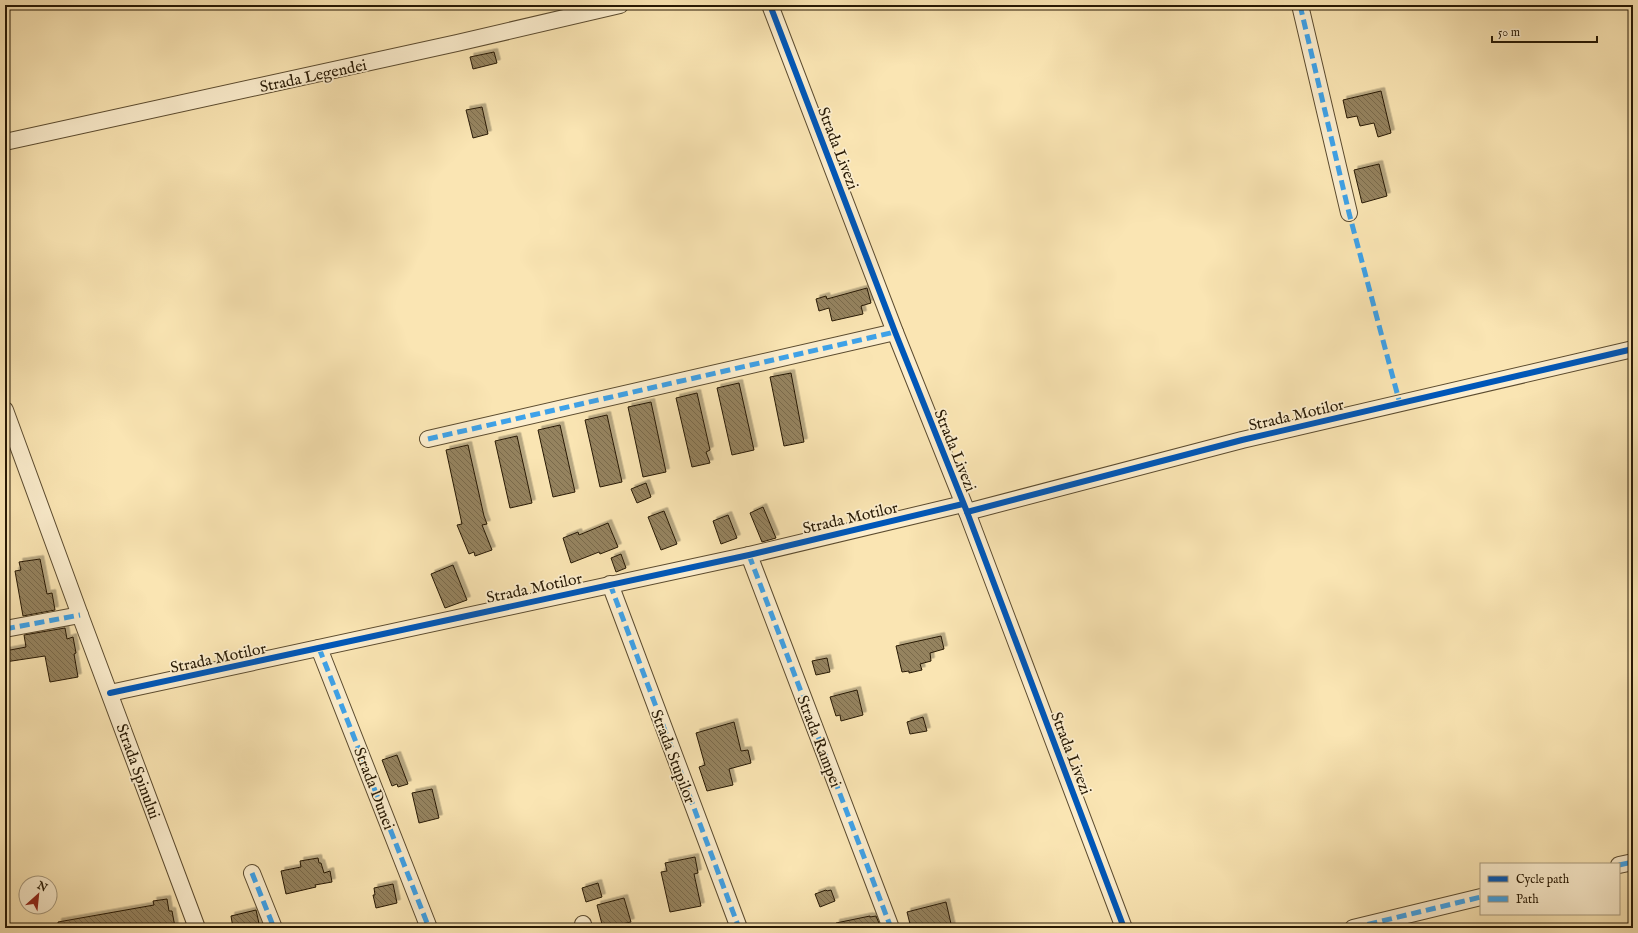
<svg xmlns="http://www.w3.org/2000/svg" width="1638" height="933" font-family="'IM FELL English',serif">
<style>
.building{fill:url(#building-back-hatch);stroke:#271904;filter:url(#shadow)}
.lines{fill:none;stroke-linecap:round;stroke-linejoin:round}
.street-casing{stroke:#5c4c30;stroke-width:18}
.street{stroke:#fceece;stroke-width:16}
.quiet{stroke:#3ea2e9;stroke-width:5;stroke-dasharray:10 5;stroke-linecap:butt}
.cycleway-casing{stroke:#fceece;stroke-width:8}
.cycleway{stroke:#0057b8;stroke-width:6}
.labels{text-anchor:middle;stroke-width:3.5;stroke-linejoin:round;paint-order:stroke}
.street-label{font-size:16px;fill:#271904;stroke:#fceece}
</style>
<defs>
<pattern id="building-back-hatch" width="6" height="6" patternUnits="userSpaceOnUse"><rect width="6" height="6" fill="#95835f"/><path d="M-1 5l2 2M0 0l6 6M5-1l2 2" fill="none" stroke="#7a6a4c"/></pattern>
<filter id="shadow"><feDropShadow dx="3.5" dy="-3.5" stdDeviation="0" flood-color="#0004"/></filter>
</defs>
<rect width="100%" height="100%" fill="#fae5b3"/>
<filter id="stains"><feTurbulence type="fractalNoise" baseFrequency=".005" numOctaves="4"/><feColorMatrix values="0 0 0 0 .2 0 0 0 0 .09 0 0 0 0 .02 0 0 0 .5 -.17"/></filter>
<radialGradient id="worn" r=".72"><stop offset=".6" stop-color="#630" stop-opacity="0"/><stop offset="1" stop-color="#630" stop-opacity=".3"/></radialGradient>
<g class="building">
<polygon points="494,52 497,63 473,69 470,57"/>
<polygon points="1381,91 1391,133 1378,137 1374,123 1360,126 1357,116 1347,118 1343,100"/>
<polygon points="482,107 488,134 473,138 466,110"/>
<polygon points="1379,164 1387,196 1362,203 1354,170"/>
<polygon points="867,288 871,303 861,306 863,314 832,321 829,308 819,311 816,299 826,296 827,299"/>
<polygon points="791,373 804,442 784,446 770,377"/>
<polygon points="739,383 754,450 732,455 717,388"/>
<polygon points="697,393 710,450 706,452 710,463 692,467 676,398"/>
<polygon points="651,402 666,472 643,477 628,407"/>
<polygon points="607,415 622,482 600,487 585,420"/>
<polygon points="560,425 575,492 553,497 538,430"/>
<polygon points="517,436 532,503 510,508 495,441"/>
<polygon points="468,445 484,516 487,524 482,525 492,550 475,556 474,552 469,554 457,525 462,524 446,450"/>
<polygon points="646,483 651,497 637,503 631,489"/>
<polygon points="763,507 776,538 762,542 750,513"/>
<polygon points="664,511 677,544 661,550 648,517"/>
<polygon points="728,515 737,538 721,544 713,521"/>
<polygon points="608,523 618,547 600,554 599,552 571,563 563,538 578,532 579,535"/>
<polygon points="621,554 626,568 616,572 611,558"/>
<polygon points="40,559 47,594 52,593 55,610 23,616 15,571 21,570 19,562"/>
<polygon points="453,565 467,600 445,608 431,574"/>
<polygon points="65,628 67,639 73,637 76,653 74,654 78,677 50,682 45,656 5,662 5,651 26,647 24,635"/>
<polygon points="941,636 944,649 930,653 931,661 920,664 922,670 909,673 909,671 902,672 896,646"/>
<polygon points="827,658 830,672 816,675 812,661"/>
<polygon points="857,690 863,715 841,721 840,715 836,716 830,697"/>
<polygon points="923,717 927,731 910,734 907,722"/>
<polygon points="734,722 741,751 748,750 751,763 729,769 733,785 707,791 699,767 705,765 696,733"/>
<polygon points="397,755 408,784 398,787 397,784 392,786 382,760"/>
<polygon points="432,789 439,818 419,823 412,793"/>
<polygon points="695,857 698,873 694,874 701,906 670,912 661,872 667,871 665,863"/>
<polygon points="318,858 319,863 321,863 324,873 330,871 332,882 315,885 316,887 286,894 281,871 301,867 300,861"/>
<polygon points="598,883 602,897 586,902 582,888"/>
<polygon points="393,884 397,903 376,908 373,895 375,895 374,888"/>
<polygon points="826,890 827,891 831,890 835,901 820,907 815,894"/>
<polygon points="624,898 631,922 603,928 597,905"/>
<polygon points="167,899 169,911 172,911 175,927 58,928 58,922 154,905 153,901"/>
<polygon points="946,902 952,928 911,928 907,912"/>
<polygon points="256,910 260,928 233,928 231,916"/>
<polygon points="870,916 870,917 876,916 881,928 836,928 836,923"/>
</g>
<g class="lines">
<defs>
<g id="street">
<polyline points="770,5 895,332 967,512 1124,928"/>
<polyline points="1300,5 1349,213"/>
<polyline points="5,142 457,43 620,5"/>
<polyline points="5,410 80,615 197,928"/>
<polyline points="428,439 895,332"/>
<polyline points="967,512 1242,440 1633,349"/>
<polyline points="749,555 891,928"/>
<polyline points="610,584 739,928"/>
<polyline points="5,629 80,615"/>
<polyline points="319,648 429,928"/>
<polyline points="110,693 749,555 963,504"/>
<polyline points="1619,865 1633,862"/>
<polyline points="252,873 274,928"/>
<polyline points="583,924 584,928"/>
<polyline points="1353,928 1481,897"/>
</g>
</defs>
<use href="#street" class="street-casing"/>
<use href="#street" class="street"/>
<g class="quiet">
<polyline points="1300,5 1349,213 1400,404"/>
<polyline points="428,439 895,332"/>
<polyline points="749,555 891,928"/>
<polyline points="610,584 739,928"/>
<polyline points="5,629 80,615"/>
<polyline points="319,648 429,928"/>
<polyline points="1619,865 1633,862"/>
<polyline points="252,873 274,928"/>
<polyline points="583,924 584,928"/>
<polyline points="1353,928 1481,897"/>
</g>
<defs>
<g id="cycleway">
<polyline points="770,5 895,332 967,512 1124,928"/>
<polyline points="967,512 1242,440 1633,349"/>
<polyline points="110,693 749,555 963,504"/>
</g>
</defs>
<use href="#cycleway" class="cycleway-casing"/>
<use href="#cycleway" class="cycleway"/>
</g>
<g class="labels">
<g class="street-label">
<text transform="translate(313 75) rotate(-12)" y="6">Strada Legendei</text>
<text transform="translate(839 148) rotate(69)" y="6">Strada Livezi</text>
<text transform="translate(1296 414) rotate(-13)" y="6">Strada Motilor</text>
<text transform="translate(956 450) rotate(68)" y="6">Strada Livezi</text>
<text transform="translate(850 517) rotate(-13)" y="6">Strada Motilor</text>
<text transform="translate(534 587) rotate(-12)" y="6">Strada Motilor</text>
<text transform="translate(218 657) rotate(-12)" y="6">Strada Motilor</text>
<text transform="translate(820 741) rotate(69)" y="6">Strada Rampei</text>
<text transform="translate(1072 753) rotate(69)" y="6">Strada Livezi</text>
<text transform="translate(674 756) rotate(69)" y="6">Strada Stupilor</text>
<text transform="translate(139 771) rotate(70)" y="6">Strada Spinului</text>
<text transform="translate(375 788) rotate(69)" y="6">Strada Dunei</text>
</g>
</g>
<rect width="1638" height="933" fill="none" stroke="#fae5b3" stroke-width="20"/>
<rect x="6" y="6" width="1626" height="921" fill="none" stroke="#271904" stroke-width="2"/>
<rect x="10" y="10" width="1618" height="913" fill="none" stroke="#271904"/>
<rect x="1480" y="863" width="140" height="52" fill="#fceece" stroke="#a7997d"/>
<rect x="1488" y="876" width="20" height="6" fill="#0057b8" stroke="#a7997d"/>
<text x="1516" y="883" font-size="12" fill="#271904">Cycle path</text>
<rect x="1488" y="896" width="20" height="6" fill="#3ea2e9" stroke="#a7997d"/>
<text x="1516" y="903" font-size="12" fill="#271904">Path</text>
<g transform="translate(38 895) rotate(27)"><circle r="19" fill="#fceece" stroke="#a7997d"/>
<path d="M0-3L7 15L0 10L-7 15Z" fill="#8f2418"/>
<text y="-6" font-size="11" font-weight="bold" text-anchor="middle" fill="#271904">N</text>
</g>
<path d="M1492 36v6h105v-6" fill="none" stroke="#271904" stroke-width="2"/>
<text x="1498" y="36" font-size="12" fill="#271904" stroke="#fceece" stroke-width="3" paint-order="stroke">50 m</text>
<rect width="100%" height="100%" filter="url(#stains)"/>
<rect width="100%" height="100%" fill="url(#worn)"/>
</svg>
